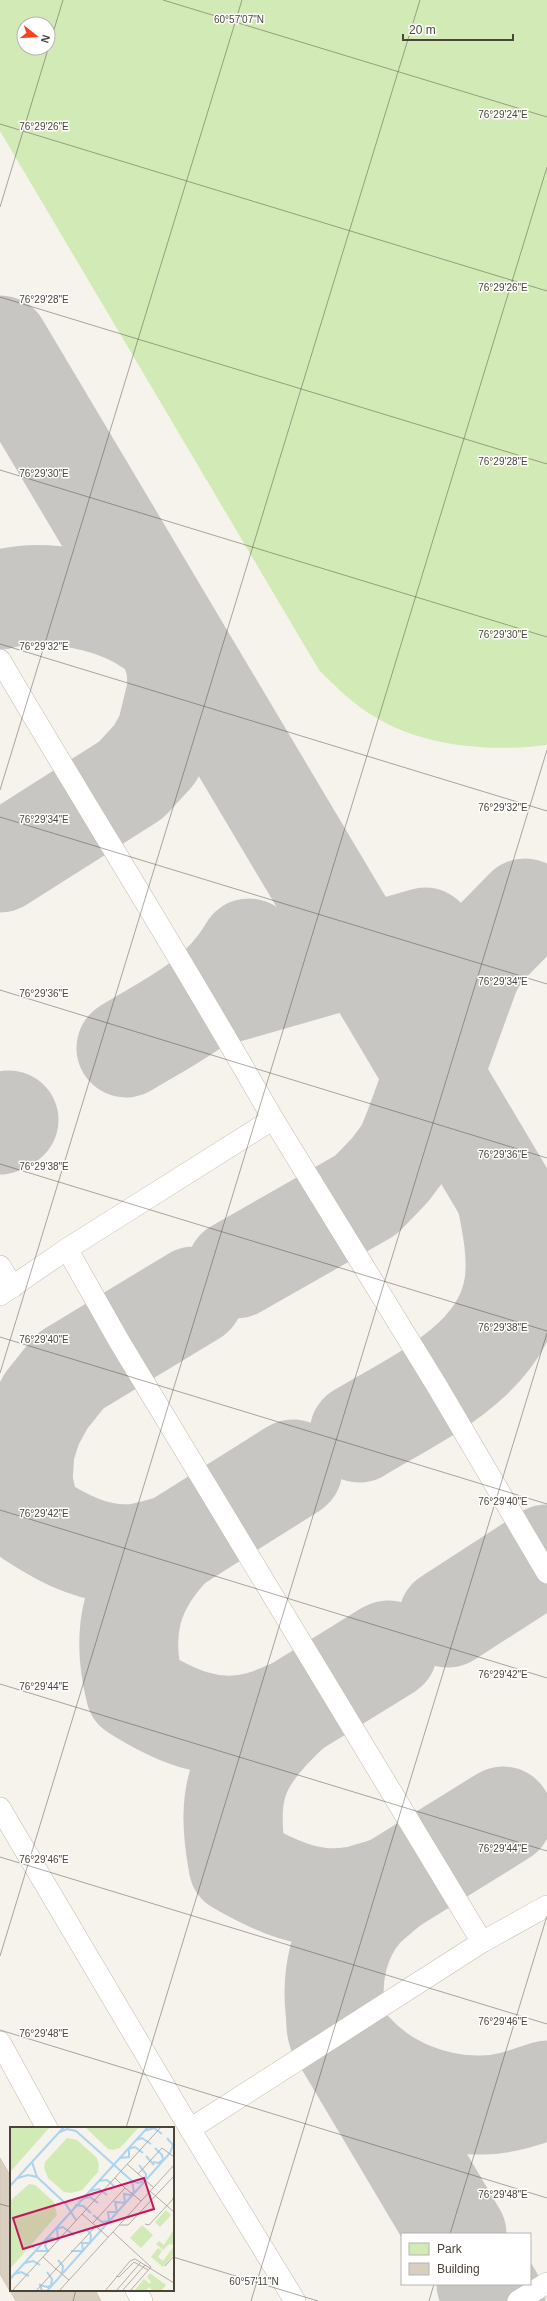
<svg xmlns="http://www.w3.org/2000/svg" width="547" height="2301" font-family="Helvetica,sans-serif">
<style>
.green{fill:#d2eab5;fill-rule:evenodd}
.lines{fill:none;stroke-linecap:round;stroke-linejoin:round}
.taxiway{stroke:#c8c6c3;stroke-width:99}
.building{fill:#d8cfc1;stroke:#d3c7b4}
.lane-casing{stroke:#c2bbae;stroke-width:22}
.lane{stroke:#fff;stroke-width:21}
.ticks{fill:none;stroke:#4b4439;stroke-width:1;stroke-opacity:0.45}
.inset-river{fill:none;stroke:#a9d4f2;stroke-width:2}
.inset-road{fill:none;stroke:#b2ada4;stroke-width:1}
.view{fill:#c2185b;fill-opacity:0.15;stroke:#c2185b;stroke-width:2}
.inset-edge{fill:none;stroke:#4b4439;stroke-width:2}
.ticks-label{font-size:10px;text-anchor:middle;fill:#4b4439;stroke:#fff;stroke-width:3;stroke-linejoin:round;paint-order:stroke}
</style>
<rect width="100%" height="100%" fill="#f6f3ec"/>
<path class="green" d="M0,0H547V745C491,752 424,747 375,717C354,705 336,687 319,670L0,131ZM24,24H48V48H24Z"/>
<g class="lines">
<g class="taxiway">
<polyline points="0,345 547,1265"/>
<path d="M0,600C42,586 112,601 148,625C163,634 175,649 186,661"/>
<polyline points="0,863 131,780 154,755 166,734 177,688 176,667 163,621"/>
<polyline points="205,1000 425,937"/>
<path d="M126,1048C174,1019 219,999 249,948"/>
<polyline points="0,1125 9,1120"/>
<polyline points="236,1269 366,1195 390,1170 405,1150 414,1128 471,971 482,952 525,908"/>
<path d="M194,1296L70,1371L46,1401L33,1425L25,1450L23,1481L31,1518C63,1539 98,1558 138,1553C150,1551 162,1547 174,1544C131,1588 120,1630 135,1691C173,1715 213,1734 260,1721C271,1718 283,1712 294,1708C238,1759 224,1789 238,1865C273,1885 312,1904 354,1896C366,1894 378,1889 390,1886C381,1894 371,1902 363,1910C339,1937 331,1976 335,2010C336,2017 335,2028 338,2034C340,2040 348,2046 352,2050C384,2086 434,2106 482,2105C505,2105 526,2097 547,2090"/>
<path d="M359,1433C422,1395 514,1356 515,1270C516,1246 511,1221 506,1198"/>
<polyline points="174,1544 293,1469"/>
<polyline points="448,1618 547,1554"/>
<polyline points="294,1708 388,1650"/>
<polyline points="390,1886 503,1816"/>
<polyline points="346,2047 457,2234"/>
<polyline points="486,2284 496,2301"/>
</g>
</g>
<polygon class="building" points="0,2158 11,2177 11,2290 95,2290 101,2301 16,2301 0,2274"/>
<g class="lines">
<defs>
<g id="lane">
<path d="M0,660C90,813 185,964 273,1119"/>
<polyline points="67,1249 119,1341 482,1942 190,2129"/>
<polyline points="0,1266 13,1287"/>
<polyline points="0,1295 67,1249 273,1119 437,1386 547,1573"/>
<polyline points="0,1808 190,2129 295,2301"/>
<polyline points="482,1942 547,1906"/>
<polyline points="0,2042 47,2128"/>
<polyline points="136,2290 142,2301"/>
<polyline points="518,2301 547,2283"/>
</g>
</defs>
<use href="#lane" class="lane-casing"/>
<use href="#lane" class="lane"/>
</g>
<path class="ticks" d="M163,0L547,117M0,124L547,291M0,207L63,0M0,297L547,464M0,470L547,637M0,644L547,811M0,790L242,0M0,817L547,984M0,990L547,1158M0,1164L547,1331M0,1337L547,1504M0,1373L420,0M0,1510L547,1678M0,1684L547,1851M0,1857L547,2024M0,1956L547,167M0,2030L547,2198M126,2128L547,750M0,2204L11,2207M450,2234L547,1916M173,2257L318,2301M73,2301L76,2290M251,2301L547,1333M429,2301L434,2284"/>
<g transform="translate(10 2127)">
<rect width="164" height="164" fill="#f6f3ec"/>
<path d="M0,0H40L0,45ZM75,0H129L110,21L103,23L98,22ZM57,11L67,13L87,31L89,38L88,45L72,63L61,66L54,65L38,51L34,41L35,35ZM19,57L25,58L44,75L47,88L0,142V74ZM156,83L161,88L150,100L145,95ZM132,98L143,108L131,121L120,111ZM164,102V118L159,117L153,123L146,117L149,114L154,118ZM164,119V127L153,140L141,130L148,121L152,124L148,130L153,134ZM140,146L156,158L151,164H143L139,160L136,164H124L134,152L140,157L141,155L137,150Z" fill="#d2eab5"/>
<path class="inset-river" d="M134,4L144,1L152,7M48,6L57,2L66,4L122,54M126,13L132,11L141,17M118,22L125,20L133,26M136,29L144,38M109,31L119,30V21M22,35L27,50M143,35L148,36L153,33L152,28L145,21M8,51L18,48L27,50L55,76L66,93M88,54L97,53L104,59M0,59L54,0M80,64L89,62L97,68M72,72L80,70L88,76M65,78L73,79L81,86M83,88L92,95L99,94L98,85H107L105,75L115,76L114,67L120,68L124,65L122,54L128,56L136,53V47L129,38M45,102L53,100L64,108M77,102L81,108L80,116M35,113L42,111L48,113L47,101M26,124H38L35,119L37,111M61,124H73L72,116H81M48,133L53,139L52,147M15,136L23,134L30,138M37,145L42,152L41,159M4,147L11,145L19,149M0,152L138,0M32,164L30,158L37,160L43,158M37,164L160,26L163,18L157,11"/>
<path class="inset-road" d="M117,37L143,60M128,47L152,21L164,30M105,51L115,61M140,64L164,85M83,96L115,61L131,74M135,97L139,98L163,72L164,67M109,98H118L164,49M103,105L141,140L120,164M98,110L72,87L151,0M33,130L46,142L86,99M155,139L164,129M106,149L109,150L124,135L138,143M2,164L72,87M26,164L46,142L59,153M49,164L164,38M95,164L120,134L125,132L164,156M106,164L131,135M112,164L135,138"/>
<path class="view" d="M134,51L144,82L13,122L3,91Z"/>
<rect width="164" height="164" class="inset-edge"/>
</g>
<g class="ticks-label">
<text x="239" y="23">60°57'07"N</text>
<text x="503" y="118">76°29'24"E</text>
<text x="44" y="130">76°29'26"E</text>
<text x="503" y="291">76°29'26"E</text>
<text x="44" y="303">76°29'28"E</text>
<text x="503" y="465">76°29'28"E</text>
<text x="44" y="477">76°29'30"E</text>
<text x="503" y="638">76°29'30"E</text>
<text x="44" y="650">76°29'32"E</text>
<text x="503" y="811">76°29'32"E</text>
<text x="44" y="823">76°29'34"E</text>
<text x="503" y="985">76°29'34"E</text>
<text x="44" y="997">76°29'36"E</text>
<text x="503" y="1158">76°29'36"E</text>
<text x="44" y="1170">76°29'38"E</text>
<text x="503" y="1331">76°29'38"E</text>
<text x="44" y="1343">76°29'40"E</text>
<text x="503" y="1505">76°29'40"E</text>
<text x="44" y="1517">76°29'42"E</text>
<text x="503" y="1678">76°29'42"E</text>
<text x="44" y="1690">76°29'44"E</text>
<text x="503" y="1852">76°29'44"E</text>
<text x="44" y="1863">76°29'46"E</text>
<text x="503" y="2025">76°29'46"E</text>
<text x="44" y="2037">76°29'48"E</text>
<text x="503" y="2198">76°29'48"E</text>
<text x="254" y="2285">60°57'11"N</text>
</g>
<rect x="401" y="2233" width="130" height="52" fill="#ffffff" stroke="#b7b4b0"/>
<rect x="409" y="2243" width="20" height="12" fill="#d2eab5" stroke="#b7b4b0"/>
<text x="437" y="2253" font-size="12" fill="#4b4439">Park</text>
<rect x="409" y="2263" width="20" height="12" fill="#d8cfc1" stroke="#b7b4b0"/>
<text x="437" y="2273" font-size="12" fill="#4b4439">Building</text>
<g transform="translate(36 36) rotate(107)"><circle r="19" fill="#ffffff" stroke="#b7b4b0"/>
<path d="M0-3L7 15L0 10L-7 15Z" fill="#fc3f1d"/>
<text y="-6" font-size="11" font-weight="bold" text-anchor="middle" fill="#4b4439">N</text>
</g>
<path d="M403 34v6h110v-6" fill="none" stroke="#4b4439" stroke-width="2"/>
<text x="409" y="34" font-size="12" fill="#4b4439" stroke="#ffffff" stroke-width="3" paint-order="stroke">20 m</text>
</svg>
